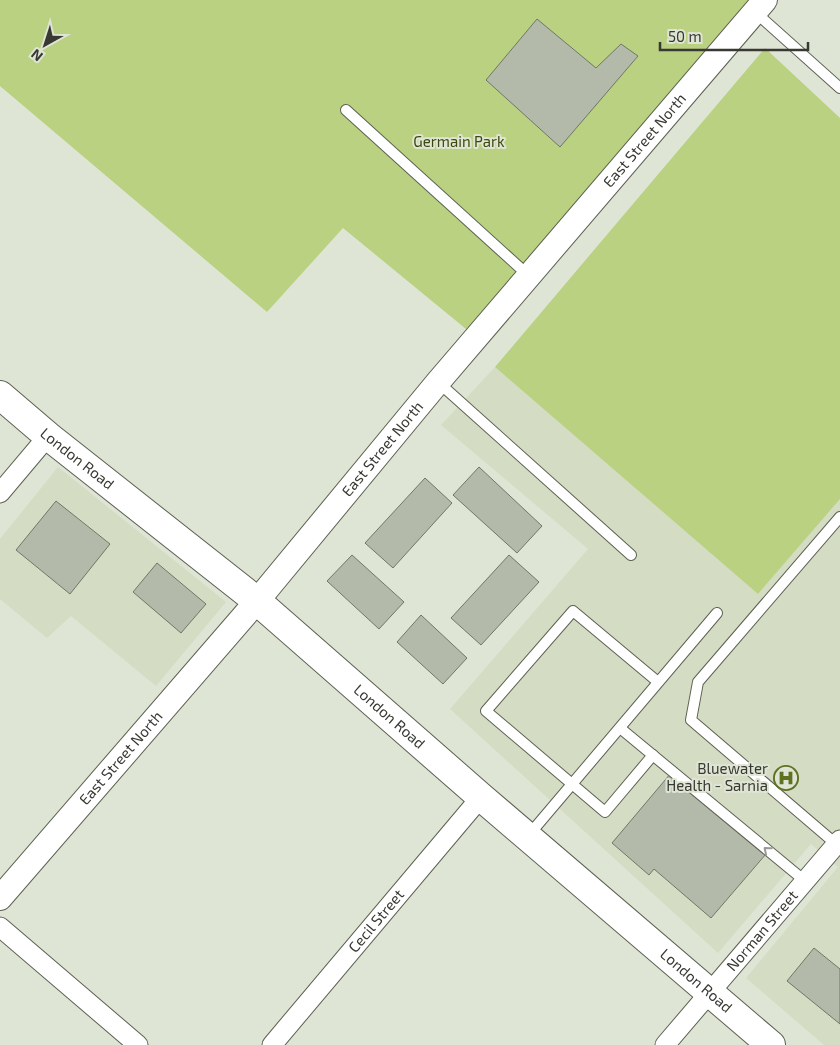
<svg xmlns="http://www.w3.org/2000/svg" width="840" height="1045" font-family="'Exo 2',sans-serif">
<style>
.built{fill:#d4dcc4}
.green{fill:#b9d180}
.building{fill:#b4baa9;stroke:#717667}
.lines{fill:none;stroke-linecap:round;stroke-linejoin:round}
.service-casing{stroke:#5c6152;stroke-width:12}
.minor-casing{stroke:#5c6152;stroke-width:21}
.tertiary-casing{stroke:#5c6152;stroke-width:26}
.secondary-casing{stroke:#5c6152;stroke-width:30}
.service{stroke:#fff;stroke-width:10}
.minor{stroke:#fff;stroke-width:19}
.tertiary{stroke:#fff;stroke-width:24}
.secondary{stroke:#fff;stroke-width:28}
.oneway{stroke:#9b9c98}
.labels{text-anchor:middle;stroke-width:4;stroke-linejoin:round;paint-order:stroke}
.street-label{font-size:15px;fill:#373932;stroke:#dfe5d4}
.park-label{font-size:15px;fill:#3b490b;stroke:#dfe5d4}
.poi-label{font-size:15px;fill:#373932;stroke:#dfe5d4;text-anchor:end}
</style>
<rect width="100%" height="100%" fill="#dfe5d4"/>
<g class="built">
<polygon points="495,367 758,594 840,499 840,1045 824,1045 746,978 838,867 811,844 718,953 450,709 588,549 441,425"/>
<polygon points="58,467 226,602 156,686 71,616 47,638 0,599 0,539"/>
</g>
<g class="green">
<polygon points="0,0 765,0 477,338 343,228 267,312 0,86"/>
<polygon points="765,48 840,118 840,499 758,594 495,367"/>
</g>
<g class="building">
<polygon points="537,19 596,68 621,44 638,56 560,147 486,80"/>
<polygon points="479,467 542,526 517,553 453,495"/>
<polygon points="425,478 452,503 393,568 365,543"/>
<polygon points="56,501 110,544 70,594 16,550"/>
<polygon points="352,555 404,602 379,629 327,581"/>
<polygon points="509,555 539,582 481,645 451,618"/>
<polygon points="157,563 206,604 181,633 133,592"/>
<polygon points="421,615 467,658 443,684 397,642"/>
<polygon points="671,773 766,854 711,918 654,869 649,875 612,843"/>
<polygon points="814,948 840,969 840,1024 787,981"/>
</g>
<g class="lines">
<defs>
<g id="service">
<polyline points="755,12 840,88"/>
<polyline points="346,110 529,276"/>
<polyline points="438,382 631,555"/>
<polyline points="620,728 805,881"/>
<polyline points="653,755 605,812 486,711 573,611 658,682"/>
<polyline points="528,836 717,613"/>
<polyline points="836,844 691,720 698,682 840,517"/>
</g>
<g id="minor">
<polyline points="0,493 48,436"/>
<polyline points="0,927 138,1045"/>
<path id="s1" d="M272,1045L481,797"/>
<path id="s2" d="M665,1045L840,840"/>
</g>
<g id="tertiary">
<path id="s3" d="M0,898L257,601L438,382L765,0"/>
</g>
<g id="secondary">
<path id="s4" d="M0,395L48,436L257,601L481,797L771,1045"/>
</g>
</defs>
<use href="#service" class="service-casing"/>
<use href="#minor" class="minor-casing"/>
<use href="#tertiary" class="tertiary-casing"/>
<use href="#secondary" class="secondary-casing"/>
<use href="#service" class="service"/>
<use href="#minor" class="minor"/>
<use href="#tertiary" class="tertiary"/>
<use href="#secondary" class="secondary"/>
</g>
<defs><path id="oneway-chevron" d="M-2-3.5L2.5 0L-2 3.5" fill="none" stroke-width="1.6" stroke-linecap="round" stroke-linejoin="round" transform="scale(1.25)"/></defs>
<use class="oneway" href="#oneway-chevron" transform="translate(767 850) rotate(-140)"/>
<defs>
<symbol id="hospital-ring" viewBox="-11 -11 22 22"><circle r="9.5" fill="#dfe5d4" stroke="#5e7222" stroke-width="1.5"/><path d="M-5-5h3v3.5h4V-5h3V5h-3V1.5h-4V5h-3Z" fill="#5e7222"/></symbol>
</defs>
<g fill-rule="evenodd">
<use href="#hospital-ring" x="772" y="764" width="28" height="28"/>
</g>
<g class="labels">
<g class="street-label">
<text dy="5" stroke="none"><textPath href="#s3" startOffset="995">East Street North</textPath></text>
<text dy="5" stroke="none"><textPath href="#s3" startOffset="590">East Street North</textPath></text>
<text dy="5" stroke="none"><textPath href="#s4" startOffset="100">London Road</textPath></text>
<text dy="5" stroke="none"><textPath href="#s4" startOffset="505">London Road</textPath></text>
<text dy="5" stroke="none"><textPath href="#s3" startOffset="185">East Street North</textPath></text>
<text dy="5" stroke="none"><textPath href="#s1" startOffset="162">Cecil Street</textPath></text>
<text dy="5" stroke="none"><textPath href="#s2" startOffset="150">Norman Street</textPath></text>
<text dy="5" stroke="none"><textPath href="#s4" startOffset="910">London Road</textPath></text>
</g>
<g class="park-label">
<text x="459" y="147">Germain Park</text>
</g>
<g class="poi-label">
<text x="768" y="774">Bluewater<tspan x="768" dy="17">Health - Sarnia</tspan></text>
</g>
</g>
<g transform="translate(45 45) rotate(219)" stroke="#dfe5d4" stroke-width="4" paint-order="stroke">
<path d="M0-4L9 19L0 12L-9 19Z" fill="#373932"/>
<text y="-8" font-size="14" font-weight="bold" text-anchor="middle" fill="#373932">N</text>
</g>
<path d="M660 42v8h148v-8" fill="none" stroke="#373932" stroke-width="2.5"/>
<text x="668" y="42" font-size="15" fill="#373932" stroke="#dfe5d4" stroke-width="4" paint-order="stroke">50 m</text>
</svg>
